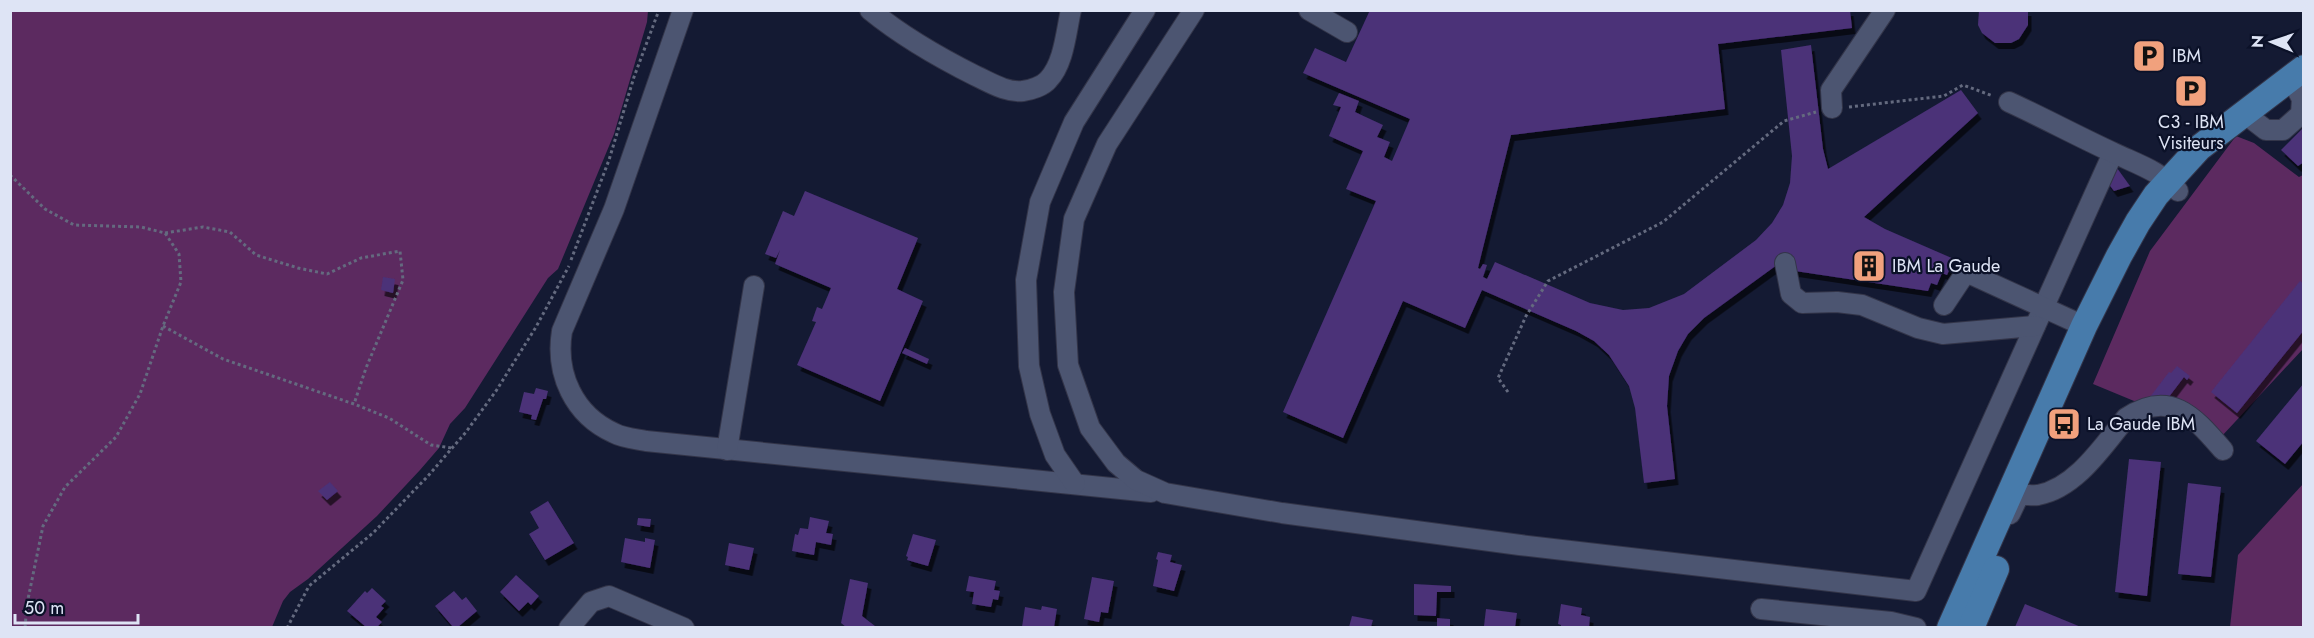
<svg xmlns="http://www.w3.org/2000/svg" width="2314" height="638" font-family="Jost,sans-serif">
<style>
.green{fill:#5c2a60}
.building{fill:#4b3078;filter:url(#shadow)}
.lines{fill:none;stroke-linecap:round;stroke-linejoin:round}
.minor-casing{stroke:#333549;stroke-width:22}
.major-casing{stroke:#333549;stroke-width:28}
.path{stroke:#646a7f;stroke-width:3;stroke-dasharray:3 3;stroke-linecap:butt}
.minor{stroke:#4c5571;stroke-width:20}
.major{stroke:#477bab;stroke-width:26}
.labels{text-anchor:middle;stroke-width:4.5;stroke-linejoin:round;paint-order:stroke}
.poi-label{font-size:18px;fill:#dee4f5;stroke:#0b1128;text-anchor:start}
</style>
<defs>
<filter id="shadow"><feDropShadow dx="3.5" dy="6" stdDeviation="0" flood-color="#0009"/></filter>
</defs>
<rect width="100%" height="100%" fill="#141a33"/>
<g class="green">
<polygon points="10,11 648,11 647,22 614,134 558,269 548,278 465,408 450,424 439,448 420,470 377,516 308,579 290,592 283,601 272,627 11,627"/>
<polygon points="2236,136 2254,143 2299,177 2303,175 2303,349 2221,437 2093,384 2150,251"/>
<polygon points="2303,484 2303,627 2230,627 2238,555"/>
</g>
<g class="building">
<polygon points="1370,10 1850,10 1852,28 1718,44 1725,109 1511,135 1478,268 1480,269 1483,264 1487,265 1483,277 1487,279 1495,262 1590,303 1623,310 1649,308 1684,294 1756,240 1772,223 1783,205 1790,183 1792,156 1781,50 1811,45 1823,149 1828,169 1961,90 1978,113 1864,217 1885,229 1954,259 1947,275 1942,273 1937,285 1931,283 1928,291 1795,271 1781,262 1704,318 1688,334 1678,351 1669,376 1667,406 1675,479 1644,483 1635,408 1629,386 1609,355 1594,341 1576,331 1482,290 1465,328 1403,301 1343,438 1283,412 1376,201 1346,189 1363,151 1329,136 1341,107 1333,105 1339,93 1359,101 1355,112 1383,125 1377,137 1390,142 1384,157 1392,161 1410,119 1303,73 1315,48 1346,62"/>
<polygon points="1979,10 2028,10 2028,25 2019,39 2011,43 1995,43 1982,33 1978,25"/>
<polygon points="2304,127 2304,162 2298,166 2281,150"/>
<polygon points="2117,168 2130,186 2114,191 2107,182"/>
<polygon points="805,191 918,238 897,289 923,301 880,401 797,365 816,322 812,321 817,307 822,309 831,288 775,264 780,250 776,258 765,254 783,211 794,216"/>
<polygon points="383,277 395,279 393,293 381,290"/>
<polygon points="2300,281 2304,284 2304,330 2237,413 2211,392"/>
<polygon points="905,348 929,359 927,364 902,353"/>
<polygon points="2177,366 2190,376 2187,380 2184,377 2165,402 2157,396 2153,400 2150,397 2169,372 2171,373"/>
<polygon points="2304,383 2304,441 2285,464 2256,441"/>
<polygon points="536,388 548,391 546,399 543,399 536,420 531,419 532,415 519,412 524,392 534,394"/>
<polygon points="2129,459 2161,462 2147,596 2115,592"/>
<polygon points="330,482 338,491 327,500 318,491"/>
<polygon points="2188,483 2221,487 2211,577 2178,574"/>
<polygon points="548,501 574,543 545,560 529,534 539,528 530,512"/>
<polygon points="810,517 829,521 826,533 833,534 831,545 816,542 814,555 792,551 795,534 798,535 800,528 808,529"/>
<polygon points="638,518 651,519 650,527 637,525"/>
<polygon points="913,534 936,540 928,566 907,560 908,557 906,556"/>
<polygon points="625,538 645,542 645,538 655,540 650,568 621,562"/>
<polygon points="729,543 754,548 749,570 725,565"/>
<polygon points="1158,552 1172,555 1170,562 1182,565 1174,591 1153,586 1158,560 1156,559"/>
<polygon points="516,575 539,596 531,605 528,602 519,611 500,592"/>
<polygon points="969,576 996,581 994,590 1000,591 998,600 993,599 991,607 972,604 974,592 966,591"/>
<polygon points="1092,577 1114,581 1108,613 1101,612 1099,622 1084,619"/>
<polygon points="850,579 868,583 862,616 875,626 874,627 846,627 841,623"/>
<polygon points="1414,584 1451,586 1451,592 1437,592 1436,616 1414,615"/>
<polygon points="372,588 386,601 381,606 384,608 376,617 382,622 377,627 366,627 347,611 365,591 367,593"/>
<polygon points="454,591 462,600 466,597 477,611 458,627 453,627 435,606"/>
<polygon points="1561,604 1582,608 1581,615 1590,617 1589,627 1561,627 1561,625 1558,624"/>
<polygon points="2025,604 2081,627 2015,627"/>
<polygon points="1042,606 1057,609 1054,627 1022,627 1025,607 1041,610"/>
<polygon points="1486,609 1517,613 1515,627 1484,626"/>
<polygon points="1352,616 1373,620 1371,627 1349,627"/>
<polygon points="1437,618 1450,619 1450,627 1437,627"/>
</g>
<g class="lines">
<defs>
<g id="minor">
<path d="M683,10L614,209L562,331C555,374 574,415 614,433C623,438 636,439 646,441L1151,492"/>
<path d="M870,10C903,37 938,57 976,76C991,83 1007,93 1023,91C1031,90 1043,86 1048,80C1064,64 1066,32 1071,10"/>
<polyline points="1194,10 1107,144 1074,219 1064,292 1068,365 1090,428 1116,463 1136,480 1165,493 1282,513 1520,545 1916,591 2113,153"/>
<polyline points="1309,10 1347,32"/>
<path d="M2009,102C2044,118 2079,137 2114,153C2137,164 2160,171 2178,191"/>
<polyline points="1832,108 1831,90 1885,10"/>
<polyline points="2244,113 2266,130 2283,130 2301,114 2302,99 2291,78"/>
<polyline points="1785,263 1791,294 1802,303 1837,302 1862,305 1918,328 1943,334 2035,326"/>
<polyline points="1944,305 1966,272 2084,326"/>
<polyline points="727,450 754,286"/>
<polyline points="1075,484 1055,455 1040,414 1029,366 1026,280 1040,202 1074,122 1145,10"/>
<path d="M2010,514L2019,495C2026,494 2031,496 2038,495C2076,488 2103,446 2126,418C2171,388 2195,418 2223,450"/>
<polyline points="1761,609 1891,622 1916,628"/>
<polyline points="569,628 591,602 609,596 684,628"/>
</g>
<g id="major">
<polyline points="1950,628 2084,326 2119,256 2138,222 2156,195 2199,148 2304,68"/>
<polyline points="1971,628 1996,569"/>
</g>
</defs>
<use href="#minor" class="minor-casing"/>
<use href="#major" class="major-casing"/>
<g class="path">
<polyline points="1849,107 1944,96 1963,85 1993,96"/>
<polyline points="10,175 45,209 74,225 141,227 165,233 179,254 181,282 163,326 140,394 116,437 65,487 43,526 27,604 25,628"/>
<polyline points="165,233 203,227 230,232 256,255 298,268 327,274 361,258 400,251 403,280 366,368 354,404"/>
<polyline points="571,260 609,160 634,77 659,10"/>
<polyline points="163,326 223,359 354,404 389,418 431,445 452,448"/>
<polyline points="1508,392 1498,378 1526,316 1548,281 1663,222 1784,121 1816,112"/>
<polyline points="287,628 309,586 373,533 428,476 466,432 496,391 536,327 569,266"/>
</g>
<use href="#minor" class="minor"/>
<use href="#major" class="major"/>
</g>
<defs>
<symbol id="parking-square" viewBox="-11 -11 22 22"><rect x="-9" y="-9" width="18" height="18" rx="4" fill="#f1a17d" stroke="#0b1128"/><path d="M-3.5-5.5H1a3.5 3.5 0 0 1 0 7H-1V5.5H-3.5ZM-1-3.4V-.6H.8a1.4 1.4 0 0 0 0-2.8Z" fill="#111"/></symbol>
<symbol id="building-square" viewBox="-11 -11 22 22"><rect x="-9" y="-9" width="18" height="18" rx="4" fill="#f1a17d" stroke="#0b1128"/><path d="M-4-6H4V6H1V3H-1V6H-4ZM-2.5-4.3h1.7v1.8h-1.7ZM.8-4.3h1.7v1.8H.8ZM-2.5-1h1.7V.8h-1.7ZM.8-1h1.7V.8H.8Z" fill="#111"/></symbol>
<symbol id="bus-square" viewBox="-11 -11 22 22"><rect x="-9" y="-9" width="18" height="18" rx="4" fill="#f1a17d" stroke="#0b1128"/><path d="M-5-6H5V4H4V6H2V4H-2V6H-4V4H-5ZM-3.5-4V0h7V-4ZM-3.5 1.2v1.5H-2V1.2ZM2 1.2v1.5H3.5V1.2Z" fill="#111"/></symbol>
</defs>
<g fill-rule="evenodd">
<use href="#parking-square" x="2130" y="37" width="38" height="38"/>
<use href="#parking-square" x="2172" y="72" width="38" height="38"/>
<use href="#building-square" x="1850" y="247" width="38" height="38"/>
<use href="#bus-square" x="2045" y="405" width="38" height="38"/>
</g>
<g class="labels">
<g class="poi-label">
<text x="2172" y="62">IBM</text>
<text x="2191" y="128" text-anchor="middle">C3 - IBM<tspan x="2191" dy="21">Visiteurs</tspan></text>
<text x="1892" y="272">IBM La Gaude</text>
<text x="2087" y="430">La Gaude IBM</text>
</g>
</g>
<rect width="2314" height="638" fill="none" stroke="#dee4f5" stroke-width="24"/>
<g transform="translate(2272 42) rotate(272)" stroke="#0b1128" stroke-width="4.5" paint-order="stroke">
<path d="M0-4.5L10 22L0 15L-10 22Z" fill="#dee4f5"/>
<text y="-9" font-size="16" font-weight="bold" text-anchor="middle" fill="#dee4f5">N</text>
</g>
<path d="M15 614v9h123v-9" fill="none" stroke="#dee4f5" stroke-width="3"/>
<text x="24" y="614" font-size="18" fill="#dee4f5" stroke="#0b1128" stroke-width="4.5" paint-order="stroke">50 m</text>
</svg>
